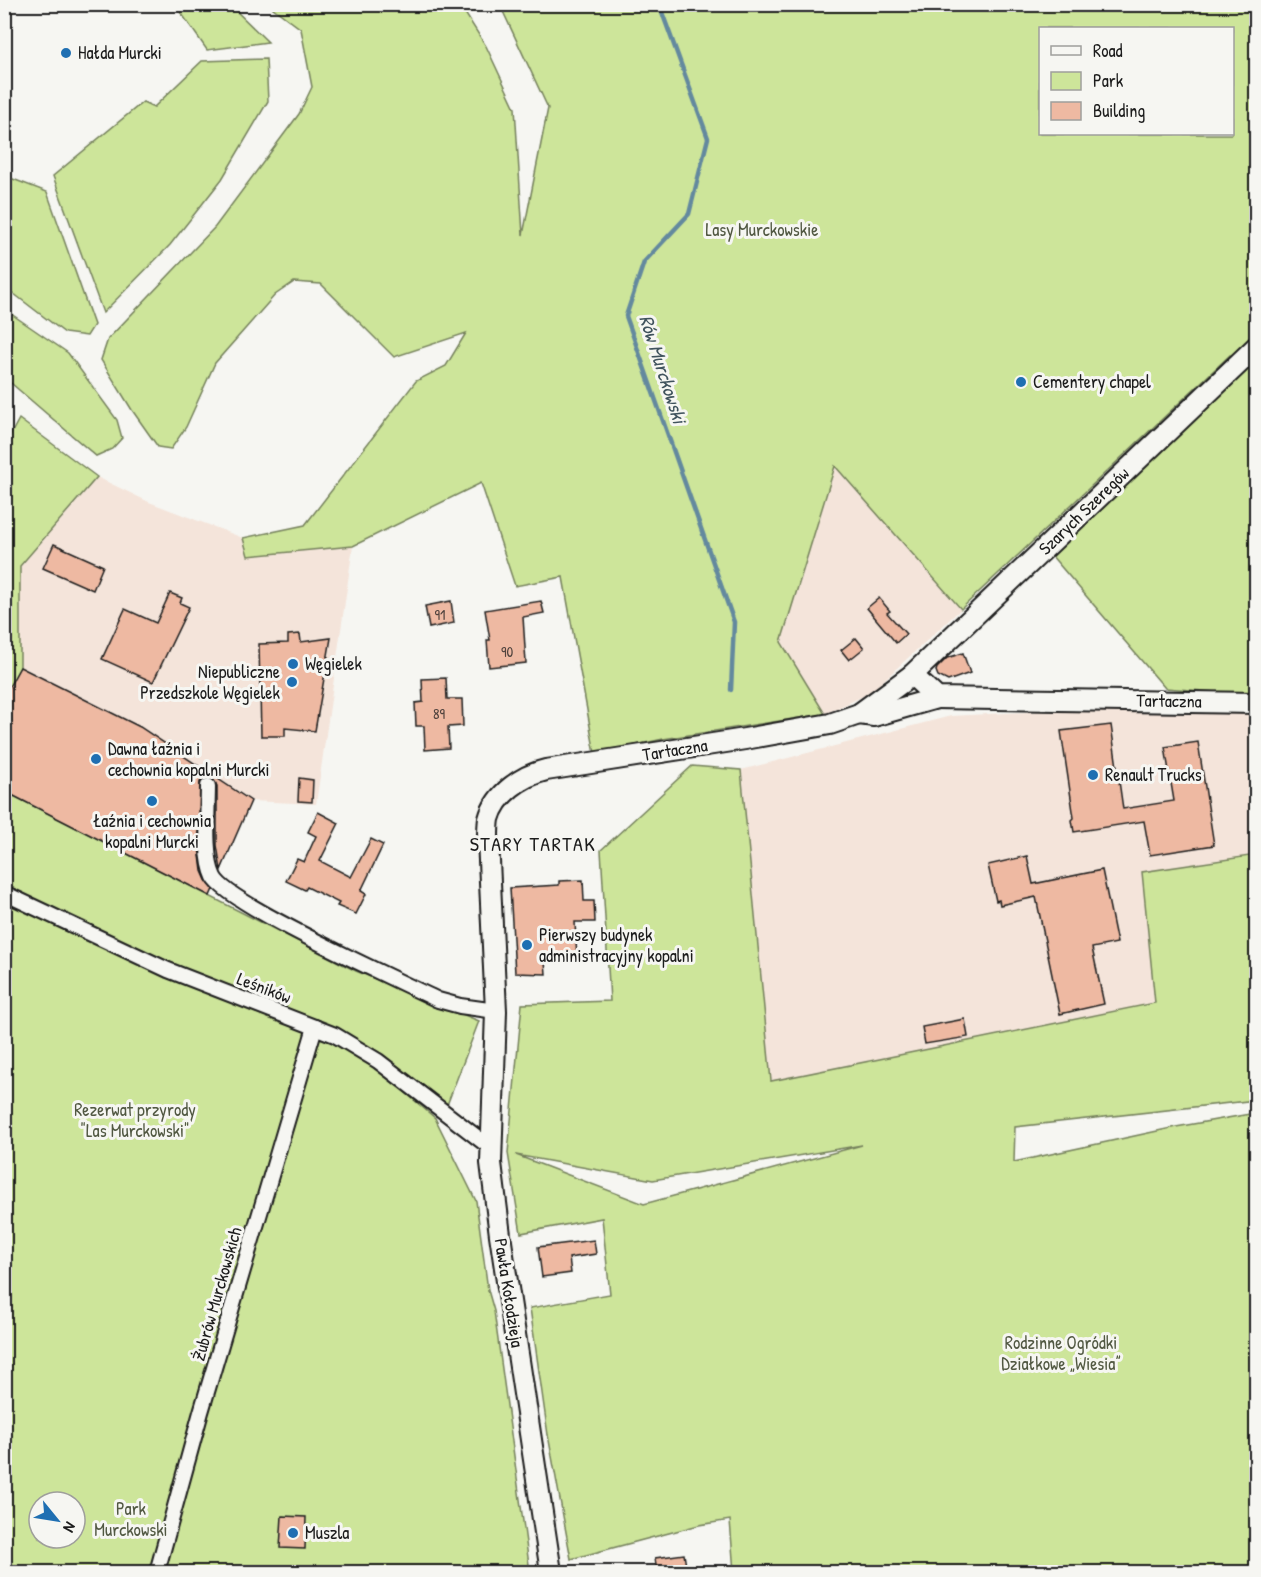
<svg xmlns="http://www.w3.org/2000/svg" width="1261" height="1577" font-family="'Patrick Hand',sans-serif">
<style>
.built{fill:#f4e4da}
.green{fill:#cde59a;stroke:#74805b;stroke-width:1.5;fill-rule:evenodd}
.lines{fill:none;stroke-linecap:round;stroke-linejoin:round}
.stream{stroke:#64899e;stroke-width:4.5}
.building{fill:#eeb9a2;stroke:#1c1c1c;stroke-width:1.5}
.street-casing{stroke:#1c1c1c;stroke-width:18}
.secondary-casing{stroke:#1c1c1c;stroke-width:24}
.street{stroke:#f6f6f2;stroke-width:14}
.secondary{stroke:#f6f6f2;stroke-width:20}
.poi-dot{fill:#1f6fb2;stroke:#f6f6f2;stroke-width:2}
.labels{text-anchor:middle;stroke-width:6;stroke-linejoin:round;paint-order:stroke}
.number-label{font-size:15px;fill:#50433e}
.poi-label{font-size:18px;fill:#1c1c1c;stroke:#f6f6f2;text-anchor:start}
.park-label{font-size:18px;fill:#515842;stroke:#f6f6f2}
.street-label{font-size:18px;fill:#1c1c1c;stroke:#f6f6f2}
.water-label{font-size:20px;font-style:italic;fill:#40535d;stroke:#f6f6f2}
.neighbourhood-label{font-size:20px;letter-spacing:1.5px;fill:#1c1c1c;stroke:#f6f6f2}
</style>
<rect width="100%" height="100%" fill="#f6f6f2"/>
<filter id="ink" filterUnits="userSpaceOnUse"><feTurbulence type="fractalNoise" baseFrequency=".0167" numOctaves="2"/><feDisplacementMap in="SourceGraphic" scale="12" xChannelSelector="R" yChannelSelector="G"/><feConvolveMatrix kernelMatrix="1 2 1 2 8 2 1 2 1" color-interpolation-filters="sRGB"/></filter>
<g filter="url(#ink)">
<g class="built">
<polygon points="835,466 961,609 870,693 825,714 781,642"/>
<polygon points="97,477 149,502 243,538 249,556 353,546 316,804 251,801 140,727 20,667 20,566"/>
<polygon points="1119,707 1256,712 1256,855 1142,872 1155,1003 771,1081 741,770 951,716"/>
</g>
<g class="green">
<polygon points="171,5 230,5 268,42 207,50 177,7"/>
<path d="M269,5H460L486,46L515,108L523,235L548,108L500,5H1256V695L1165,688L1051,555L1246,369L1230,355L961,609L835,466L781,642L825,714L663,739L595,754L563,577L515,586L481,483L353,546L248,556L243,538L305,525L416,381L446,366L466,333L394,357L321,284L294,282L275,295L215,363L186,427L171,449L158,447L132,410L101,360L108,339L215,227L299,114L312,87L301,29ZM1040,28H1232V134H1040Z"/>
<polygon points="266,59 268,101 222,179 170,245 103,313 53,176 143,102 154,107 202,61"/>
<polygon points="5,176 47,192 94,325 87,336 65,333 5,287"/>
<polygon points="4,309 68,353 117,420 122,438 112,449 96,456 5,378"/>
<polygon points="19,419 97,477 20,566 20,667 5,696 5,445"/>
<path d="M692,766L741,770L771,1081L1155,1003L1142,872L1256,855V1100L1015,1127L1014,1162L1176,1127L1256,1113V1572H734L730,1520L699,1525L571,1559L548,1435L530,1308L610,1294L602,1218L521,1233L508,1153L522,1004L610,1001L601,850ZM862,1145L644,1204L516,1155L653,1180Z"/>
<path d="M4,791L356,971L479,1021L447,1105L401,1084L399,1087L435,1118L476,1201L488,1290L494,1311L530,1572H5ZM39,1502H75V1538H39Z"/>
</g>
<g class="lines">
<polyline class="stream" points="659,4 708,138 689,214 644,262 626,316 734,622 731,690"/>
</g>
<g class="building">
<polygon points="54,544 103,566 93,590 43,568"/>
<polygon points="170,593 182,598 180,603 189,607 153,682 102,659 125,609 156,623"/>
<polygon points="879,598 890,611 887,613 906,634 896,643 867,608"/>
<polygon points="451,601 454,623 429,628 425,606"/>
<polygon points="541,601 544,613 523,617 526,663 489,667 487,640 490,640 485,610"/>
<polygon points="300,634 301,642 331,638 315,731 285,728 285,736 261,736 259,644 288,643 288,635"/>
<polygon points="856,638 864,648 849,660 841,650"/>
<polygon points="963,653 970,673 948,681 938,676 936,671 937,668 947,658"/>
<polygon points="20,667 140,727 251,801 221,870 217,845 217,786 213,779 209,777 200,782 199,847 202,871 206,880 213,889 210,896 4,791 4,696"/>
<polygon points="446,678 447,699 462,699 463,726 448,727 449,748 425,750 424,726 416,726 415,703 423,702 422,679"/>
<polygon points="1111,725 1123,809 1174,801 1165,747 1198,742 1214,845 1150,855 1144,821 1074,832 1072,820 1074,818 1061,731"/>
<polygon points="299,778 313,780 312,802 298,801"/>
<polygon points="318,812 339,823 320,861 351,877 371,839 383,845 361,891 366,894 356,914 337,906 339,903 307,887 305,890 286,881 297,859 304,862 316,836 308,832"/>
<polygon points="1027,856 1033,884 1102,870 1117,943 1092,948 1104,1004 1060,1014 1036,897 1000,905 999,900 996,901 988,865"/>
<polygon points="583,880 584,901 594,901 595,922 575,922 577,959 545,961 546,974 515,973 510,888 559,885 559,881"/>
<polygon points="965,1019 968,1037 925,1044 922,1027"/>
<polygon points="594,1240 596,1254 569,1258 571,1273 542,1277 538,1247"/>
<polygon points="282,1516 306,1517 305,1549 280,1548"/>
<polygon points="684,1554 687,1572 657,1572 655,1558"/>
</g>
<g class="lines">
<defs>
<g id="street">
<path d="M208,786C208,810 204,857 214,877C227,904 402,982 438,1000L460,1006L496,1011"/>
<polyline points="4,893 168,970 335,1035 378,1061 491,1148"/>
<polyline points="157,1572 201,1412 315,1027"/>
</g>
<g id="secondary">
<polyline points="912,675 937,698 1256,703"/>
<polyline points="859,714 874,716 937,698"/>
<path d="M551,1572L500,1235L491,1163L496,1011L488,839C488,833 488,825 489,819C496,793 522,776 546,770L745,739L830,724L859,714L912,675L1256,347"/>
</g>
</defs>
<use href="#street" class="street-casing"/>
<use href="#secondary" class="secondary-casing"/>
<use href="#street" class="street"/>
<use href="#secondary" class="secondary"/>
</g>
</g>
<g class="poi-dot">
<circle cx="66" cy="53" r="6"/>
<circle cx="1021" cy="382" r="6"/>
<circle cx="293" cy="664" r="6"/>
<circle cx="292" cy="682" r="6"/>
<circle cx="96" cy="759" r="6"/>
<circle cx="1093" cy="775" r="6"/>
<circle cx="152" cy="801" r="6"/>
<circle cx="527" cy="945" r="6"/>
<circle cx="293" cy="1533" r="6"/>
</g>
<g class="labels">
<g class="number-label">
<text x="440" y="620">91</text>
<text x="507" y="657">90</text>
<text x="439" y="719">89</text>
</g>
<g class="poi-label">
<text x="78" y="59">Hałda Murcki</text>
<text x="1033" y="388">Cementery chapel</text>
<text x="305" y="670">Węgielek</text>
<text x="280" y="678" text-anchor="end">Niepubliczne<tspan x="280" dy="21">Przedszkole Węgielek</tspan></text>
<text x="108" y="755">Dawna łaźnia i<tspan x="108" dy="21">cechownia kopalni Murcki</tspan></text>
<text x="1105" y="781">Renault Trucks</text>
<text x="152" y="827" text-anchor="middle">Łaźnia i cechownia<tspan x="152" dy="21">kopalni Murcki</tspan></text>
<text x="539" y="941">Pierwszy budynek<tspan x="539" dy="21">administracyjny kopalni</tspan></text>
<text x="305" y="1539">Muszla</text>
</g>
<g class="park-label">
<text x="762" y="236">Lasy Murckowskie</text>
<text x="135" y="1116">Rezerwat przyrody<tspan x="135" dy="21">"Las Murckowski"</tspan></text>
<text x="1061" y="1349">Rodzinne Ogródki<tspan x="1061" dy="21">Działkowe „Wiesia”</tspan></text>
<text x="131" y="1515">Park<tspan x="131" dy="21">Murckowski</tspan></text>
</g>
<g class="street-label">
<text transform="translate(1084 511) rotate(-44)" y="6">Szarych Szeregów</text>
<text transform="translate(1169 701) rotate(1)" y="6">Tartaczna</text>
<text transform="translate(675 750) rotate(-9)" y="6">Tartaczna</text>
<text transform="translate(264 988) rotate(21)" y="6">Leśników</text>
<text transform="translate(509 1293) rotate(81)" y="6">Pawła Kołodzieja</text>
<text transform="translate(217 1294) rotate(-74)" y="6">Żubrów Murckowskich</text>
</g>
<g class="water-label">
<text transform="translate(663 369) rotate(72)" y="7">Rów Murckowski</text>
</g>
<g class="neighbourhood-label">
<text x="533" y="851">STARY TARTAK</text>
</g>
</g>
<rect width="1261" height="1577" fill="none" stroke="#f6f6f2" stroke-width="24"/>
<rect x="12" y="12" width="1237" height="1553" fill="none" stroke="#1c1c1c" stroke-width="2" filter="url(#ink)"/>
<rect x="1039" y="27" width="195" height="108" fill="#f6f6f2" stroke="#9f9f9c" stroke-width="1.5"/>
<rect x="1051" y="46" width="30" height="9" fill="#f6f6f2" stroke="#9f9f9c" stroke-width="1.5"/>
<text x="1093" y="57" font-size="18" fill="#1c1c1c">Road</text>
<rect x="1051" y="72" width="30" height="18" fill="#cde59a" stroke="#9f9f9c" stroke-width="1.5"/>
<text x="1093" y="87" font-size="18" fill="#1c1c1c">Park</text>
<rect x="1051" y="102" width="30" height="18" fill="#eeb9a2" stroke="#9f9f9c" stroke-width="1.5"/>
<text x="1093" y="117" font-size="18" fill="#1c1c1c">Building</text>
<g transform="translate(57 1520) rotate(120)"><circle r="28" fill="#f6f6f2" stroke="#9f9f9c" stroke-width="1.5"/>
<path d="M0-4.5L10 22L0 15L-10 22Z" fill="#1f6fb2"/>
<text y="-9" font-size="16" font-weight="bold" text-anchor="middle" fill="#1c1c1c">N</text>
</g>
</svg>
